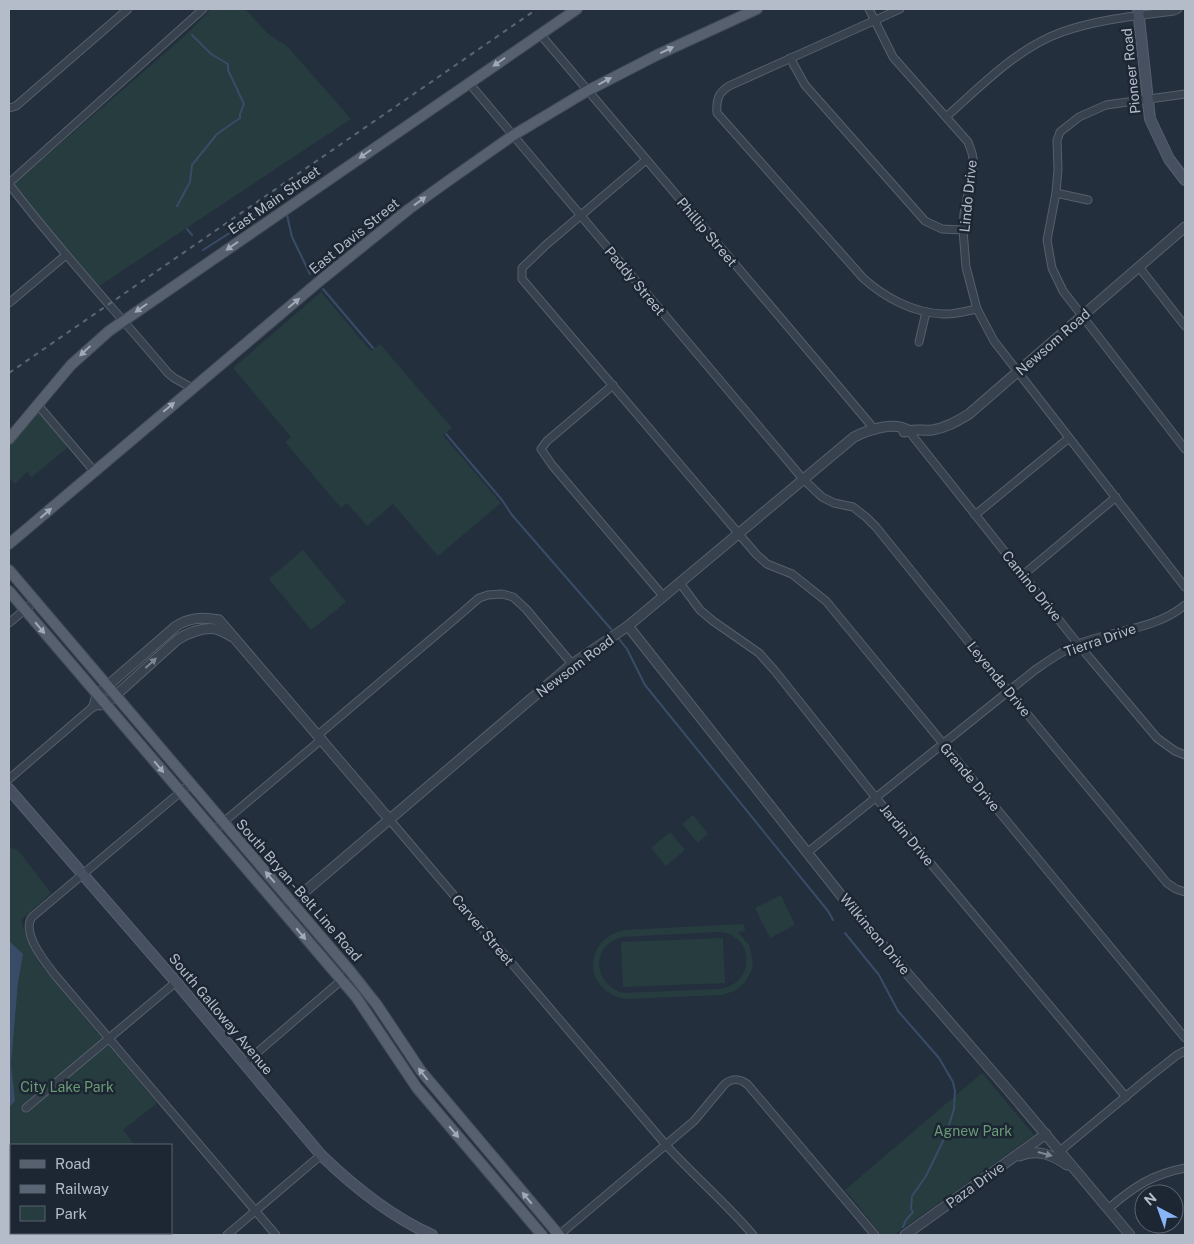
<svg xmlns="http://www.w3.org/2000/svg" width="1194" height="1244" font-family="'Public Sans',sans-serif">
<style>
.green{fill:#263c3f;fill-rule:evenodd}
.water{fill:#394c67}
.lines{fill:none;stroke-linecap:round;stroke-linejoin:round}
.stream{stroke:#394c67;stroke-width:2}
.minor-casing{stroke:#565f6c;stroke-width:9}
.tertiary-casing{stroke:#565f6c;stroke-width:11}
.secondary-casing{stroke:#565f6c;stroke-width:12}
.primary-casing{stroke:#414a57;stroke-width:12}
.minor{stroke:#38414e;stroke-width:7}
.tertiary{stroke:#38414e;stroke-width:9}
.secondary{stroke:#465061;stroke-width:10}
.primary{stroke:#56606e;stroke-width:10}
.rail{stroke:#5a6575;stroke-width:2;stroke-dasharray:5 5;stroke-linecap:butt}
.oneway{fill:#a1aab7}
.oneway2{fill:#7c8592}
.labels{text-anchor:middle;stroke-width:5;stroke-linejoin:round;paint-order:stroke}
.street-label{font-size:14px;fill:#b4bcc9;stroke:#1d2633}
.park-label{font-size:14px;fill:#6b9a76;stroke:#1d2633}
</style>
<rect width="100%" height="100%" fill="#242f3e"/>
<g class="green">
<polygon points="211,9 245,9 267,33 288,47 351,119 99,286 20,196 15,188 16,182 187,34"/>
<polygon points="321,292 371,351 380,344 452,428 443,435 501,503 438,556 393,504 367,526 347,503 341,508 285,442 291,437 233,368"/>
<polygon points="37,413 40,414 68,447 32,477 27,472 15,484 9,478 9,446"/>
<polygon points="303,550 346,602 311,630 269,579"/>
<polygon points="693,815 708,834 698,843 682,824"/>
<polygon points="670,832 685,850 666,866 651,848"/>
<polygon points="9,847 18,850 51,893 21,920 24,931 39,963 157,1103 123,1130 135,1145 11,1145 11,1233 39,1233 36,1235 9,1235"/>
<polygon points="781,895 795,925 770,938 755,908"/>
<path d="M744,924L745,931L738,932L749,945L753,963L752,970L745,982L735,991L721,995L627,999C584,993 581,940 624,930ZM718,932C755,933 757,985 719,989L623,993C593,983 590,947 621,937Z"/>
<polygon points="723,938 725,983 623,987 621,942"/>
<polygon points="982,1073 1034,1135 894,1235 882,1235 845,1190"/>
</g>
<polygon class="water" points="9,941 23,954 18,982 11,1064 15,1101 9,1107"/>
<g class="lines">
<g class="stream">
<polyline points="177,206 190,182 192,165 217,134 240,118 240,114 244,104 228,70 228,64 211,54 192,35"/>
<polyline points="287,215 292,237 310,274"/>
<polyline points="187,229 192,235"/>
<polyline points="203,250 278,202"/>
<polyline points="323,289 373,348"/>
<polyline points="446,434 502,500 512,515 611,629"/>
<polyline points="619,639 627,649 645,685 828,911 833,920"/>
<polyline points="845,933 879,975 898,1011 939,1058 953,1082 955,1091 954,1109 946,1135 926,1176 912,1196 911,1209 913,1212 906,1220 903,1227"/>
</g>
<defs>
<g id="minor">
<polyline points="869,9 893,57 968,142 972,153 974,164 964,214 963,230 966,267 977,309 994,341 1185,587"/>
<path d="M900,9L729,86C718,93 716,100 717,113L863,278C884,297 913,313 943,314C954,315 966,311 977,309"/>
<polyline points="540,34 817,361 875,430"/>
<polyline points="790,58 805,85 925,221 942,229 963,230"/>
<polyline points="469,83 803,479 822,497 834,503 853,507 866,517 876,527 1009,692 1167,883 1176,889 1185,892"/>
<polyline points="1185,94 1106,105 1079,117 1060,132 1057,140 1058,169 1056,193 1047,240 1052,268 1063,291 1185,449"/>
<polyline points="9,108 16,106 128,9"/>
<path d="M946,117C981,86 1017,48 1062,32C1098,19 1137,16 1174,11L1178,9"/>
<polyline points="646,160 547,244 522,268 522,279 756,554 767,564 792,574 826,601 1185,1038"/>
<polyline points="9,183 203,9"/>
<path d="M9,184C59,250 115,310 168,373L174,378L192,388"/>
<polyline points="1056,193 1088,200"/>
<polyline points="1139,267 1185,326"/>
<polyline points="9,303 66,255"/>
<polyline points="919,342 926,312"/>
<polyline points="613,385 547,441 541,449 552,465 664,597"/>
<polyline points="37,404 94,471"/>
<polyline points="908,430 1078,644 1157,738 1175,751 1185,755"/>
<polyline points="975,515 1069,438"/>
<polyline points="1023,575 1116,497"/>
<polyline points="680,583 700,610 713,621 759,653 775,671 876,798 1126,1097"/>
<polyline points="9,623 35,601"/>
<polyline points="318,735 456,618 479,598 488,595 502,594 513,597 526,609 572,664"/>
<polyline points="9,779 94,706"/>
<path d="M190,784L32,917C21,933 45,962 55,975L276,1235"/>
<path d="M389,819L666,1145C694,1176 726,1203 753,1235"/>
<polyline points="213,831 322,739"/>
<path d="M808,852L1035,670C1049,660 1062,651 1078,644C1113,630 1155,630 1185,605"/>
<polyline points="245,1063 351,972"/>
<polyline points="26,1108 176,982"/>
<polyline points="1060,1151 1148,1078 1177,1055 1185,1051"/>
<path d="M1108,1209C1133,1187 1153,1174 1185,1168"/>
<polyline points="160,1233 162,1235"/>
<polyline points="102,1235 105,1233"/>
<polyline points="227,1235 321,1155"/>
<path d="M559,1235L694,1121L724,1085C731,1078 740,1078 748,1085L875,1235"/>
</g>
<g id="tertiary">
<path d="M904,432C912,428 923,431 932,430C946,428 957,421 969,414L1185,227"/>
<polyline points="628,626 855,913 1009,1091 1130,1235"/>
<path d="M100,705L104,704L115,696L177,640C187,633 203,627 216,629C221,630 227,634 231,636"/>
<path d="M94,706L97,695L175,627C189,617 203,617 219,620L389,819"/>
<path d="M282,911L572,664L628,626L854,437C868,430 894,421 908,430"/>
<path d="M1019,1156C1037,1149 1051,1154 1067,1165"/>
<polyline points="905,1235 1046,1134"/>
</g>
<g id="secondary">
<polyline points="1138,9 1150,119 1169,159 1185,180"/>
<path d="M9,789L176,982L321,1155C354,1187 390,1216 432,1235"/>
</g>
<g id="primary">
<polyline points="9,439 71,365 109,331 577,9"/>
<polyline points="9,544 322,279 409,209 448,181 512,136 587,91 657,55 757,9"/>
<polyline points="9,570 351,972 377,1005 421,1071 559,1235"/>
<polyline points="9,591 356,997 417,1088 542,1235"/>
</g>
</defs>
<use href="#minor" class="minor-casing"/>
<use href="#tertiary" class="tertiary-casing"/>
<use href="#secondary" class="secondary-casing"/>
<use href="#primary" class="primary-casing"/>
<use href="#minor" class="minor"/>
<use href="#tertiary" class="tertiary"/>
<use href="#secondary" class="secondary"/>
<use href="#primary" class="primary"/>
<polyline class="rail" points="9,373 537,9"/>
</g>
<defs><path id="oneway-solid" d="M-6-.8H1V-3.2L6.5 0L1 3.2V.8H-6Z" transform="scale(1.25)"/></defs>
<g class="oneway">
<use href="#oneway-solid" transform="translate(667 50) rotate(-25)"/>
<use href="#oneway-solid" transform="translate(499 62) rotate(145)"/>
<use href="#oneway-solid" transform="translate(605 81) rotate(-28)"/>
<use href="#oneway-solid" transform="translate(365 154) rotate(145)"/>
<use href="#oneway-solid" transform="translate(420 201) rotate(-36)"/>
<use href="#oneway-solid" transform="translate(232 246) rotate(145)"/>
<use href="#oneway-solid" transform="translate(294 303) rotate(-40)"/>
<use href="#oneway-solid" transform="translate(141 308) rotate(145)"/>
<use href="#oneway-solid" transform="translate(85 351) rotate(137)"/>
<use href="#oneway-solid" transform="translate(169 407) rotate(-40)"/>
<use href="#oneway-solid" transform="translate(46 513) rotate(-41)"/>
<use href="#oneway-solid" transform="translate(40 628) rotate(50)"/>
<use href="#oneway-solid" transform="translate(159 767) rotate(50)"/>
<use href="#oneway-solid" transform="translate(270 877) rotate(-131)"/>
<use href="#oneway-solid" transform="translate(301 934) rotate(50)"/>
<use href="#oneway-solid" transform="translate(423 1074) rotate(-128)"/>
<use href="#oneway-solid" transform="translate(454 1132) rotate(50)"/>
<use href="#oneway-solid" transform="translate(527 1198) rotate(-130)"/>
</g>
<g class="oneway2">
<use href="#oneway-solid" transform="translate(151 663) rotate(-42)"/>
<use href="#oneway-solid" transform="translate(1045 1154) rotate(15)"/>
</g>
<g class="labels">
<g class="street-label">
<text transform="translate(1131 71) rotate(-96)" y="5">Pioneer Road</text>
<text transform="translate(968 196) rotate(-84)" y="5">Lindo Drive</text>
<text transform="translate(274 200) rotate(-35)" y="5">East Main Street</text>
<text transform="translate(707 232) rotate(50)" y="5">Phillip Street</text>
<text transform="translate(354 236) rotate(-39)" y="5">East Davis Street</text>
<text transform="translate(635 281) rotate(50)" y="5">Paddy Street</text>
<text transform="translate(1053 342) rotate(-41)" y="5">Newsom Road</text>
<text transform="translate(1032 586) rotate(51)" y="5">Camino Drive</text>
<text transform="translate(1100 640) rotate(-19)" y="5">Tierra Drive</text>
<text transform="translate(575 666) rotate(-37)" y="5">Newsom Road</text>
<text transform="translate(999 679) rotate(51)" y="5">Leyenda Drive</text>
<text transform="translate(970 777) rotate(50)" y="5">Grande Drive</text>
<text transform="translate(907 835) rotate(50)" y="5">Jardin Drive</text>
<text transform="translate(299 890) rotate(49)" y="5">South Bryan - Belt Line Road</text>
<text transform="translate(483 930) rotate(50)" y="5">Carver Street</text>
<text transform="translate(875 934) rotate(50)" y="5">Wilkinson Drive</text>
<text transform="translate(221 1014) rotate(50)" y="5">South Galloway Avenue</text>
<text transform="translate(975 1185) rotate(-36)" y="5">Paza Drive</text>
</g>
<g class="park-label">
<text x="67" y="1092">City Lake Park</text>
<text x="973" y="1136">Agnew Park</text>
</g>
</g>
<rect width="1194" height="1244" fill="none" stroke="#b4bcc9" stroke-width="20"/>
<rect x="10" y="1144" width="162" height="90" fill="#1d2633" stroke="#59626f"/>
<rect x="20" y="1160" width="25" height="8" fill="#56606e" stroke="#59626f"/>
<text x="55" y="1169" font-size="15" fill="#b4bcc9">Road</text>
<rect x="20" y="1185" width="25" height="8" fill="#5a6575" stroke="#59626f"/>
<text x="55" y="1194" font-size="15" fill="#b4bcc9">Railway</text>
<rect x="20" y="1206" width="25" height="15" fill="#263c3f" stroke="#59626f"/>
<text x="55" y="1219" font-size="15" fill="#b4bcc9">Park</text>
<g transform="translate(1159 1209) rotate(319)"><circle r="24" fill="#1d2633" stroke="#59626f"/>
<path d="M0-4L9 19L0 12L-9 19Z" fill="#8ab4f8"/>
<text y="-8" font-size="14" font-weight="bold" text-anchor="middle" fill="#b4bcc9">N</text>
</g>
</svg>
